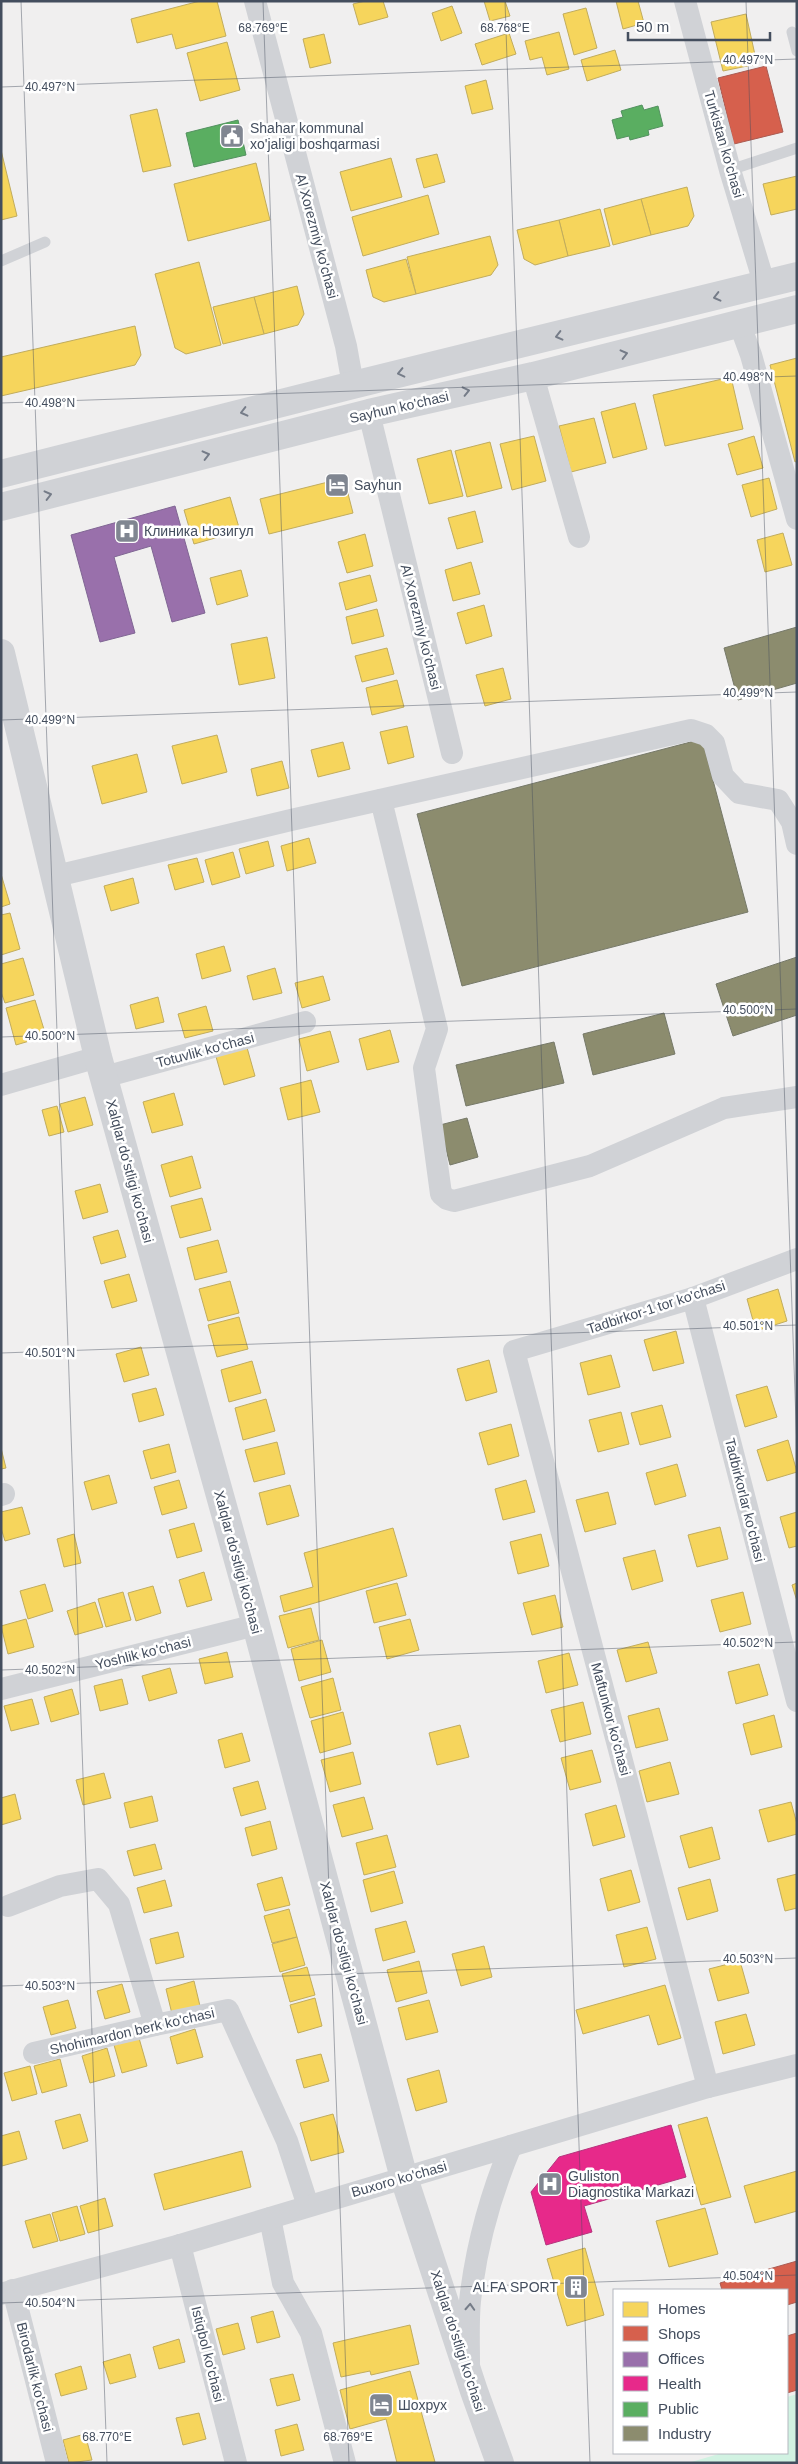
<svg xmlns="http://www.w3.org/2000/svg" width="798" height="2464" font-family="Helvetica,sans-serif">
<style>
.green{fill:#d1f2e2}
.homes{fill:#f6d55c;stroke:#c1ac5d}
.shops{fill:#d6604d;stroke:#aa5b52}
.offices{fill:#9970ab;stroke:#806694}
.health{fill:#e7298a;stroke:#b6347d}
.public{fill:#5aae61;stroke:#539160}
.industry{fill:#8c8c6e;stroke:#767969}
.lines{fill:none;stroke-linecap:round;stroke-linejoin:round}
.service{stroke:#d0d2d6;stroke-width:11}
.minor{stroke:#d0d2d6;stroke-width:22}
.tertiary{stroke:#d0d2d6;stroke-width:28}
.oneway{stroke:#757c88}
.ticks{fill:none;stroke:#444e5e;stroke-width:1;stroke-opacity:0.45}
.labels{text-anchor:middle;stroke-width:5;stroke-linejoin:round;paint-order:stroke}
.poi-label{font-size:14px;fill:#444e5e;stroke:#fff;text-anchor:start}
.street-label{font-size:14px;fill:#444e5e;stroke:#fff}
.ticks-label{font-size:12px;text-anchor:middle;fill:#444e5e;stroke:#fff;stroke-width:5;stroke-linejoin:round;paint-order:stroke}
</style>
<rect width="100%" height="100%" fill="#f0efef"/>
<polygon class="green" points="797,2394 797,2463 688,2463 722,2453 787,2453 787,2397"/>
<g class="homes">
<polygon points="200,1 217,1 226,36 176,49 172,34 137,43 131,19"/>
<polygon points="365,1 383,1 388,17 359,25 353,4"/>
<polygon points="484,1 505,1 510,16 490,21"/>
<polygon points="616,1 638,1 644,23 623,29"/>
<polygon points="452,6 462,33 441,41 432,13"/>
<polygon points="586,8 597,48 574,55 563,14"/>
<polygon points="746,14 757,64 723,71 711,22"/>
<polygon points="559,32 569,69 547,75 542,57 530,60 525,41"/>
<polygon points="509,33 516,54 482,65 475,44"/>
<polygon points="324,34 331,63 310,68 303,39"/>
<polygon points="227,42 240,90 200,101 187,53"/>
<polygon points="615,50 621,70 587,81 581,60"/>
<polygon points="486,80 493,109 472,114 465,86"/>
<polygon points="157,109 171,166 143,172 130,115"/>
<polygon points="1,150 17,216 1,220"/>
<polygon points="437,154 445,182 424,188 416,159"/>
<polygon points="391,158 402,197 351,211 340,172"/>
<polygon points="256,163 270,220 188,241 174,184"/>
<polygon points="797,176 797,209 771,215 763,184"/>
<polygon points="687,187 694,216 688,226 651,235 641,199"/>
<polygon points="428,195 439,234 363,256 352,217"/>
<polygon points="641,199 651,235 613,245 604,209"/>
<polygon points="600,209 610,246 568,256 559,220"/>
<polygon points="559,220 568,256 535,265 524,259 517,230"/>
<polygon points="490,236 498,265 491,275 416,294 407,257"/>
<polygon points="406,259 416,294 384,302 373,297 366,270"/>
<polygon points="199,262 221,345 186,354 175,348 155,274"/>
<polygon points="297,286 304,314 298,325 264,334 254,297"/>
<polygon points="254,297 264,334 223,344 213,307"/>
<polygon points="135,326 141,355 135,365 1,396 1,357"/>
<polygon points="797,358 797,461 795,462 770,365"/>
<polygon points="731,377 743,429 665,446 653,395"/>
<polygon points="635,403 647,449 613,458 601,412"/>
<polygon points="594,418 606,463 571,472 559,426"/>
<polygon points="534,436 546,481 512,490 500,444"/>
<polygon points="754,436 763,468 737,475 728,444"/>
<polygon points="490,442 502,488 467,497 455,451"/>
<polygon points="451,450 463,496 429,504 417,459"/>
<polygon points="344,478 353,513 269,534 260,499"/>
<polygon points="769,478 777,509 751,517 742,485"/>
<polygon points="230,497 240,531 194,544 184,510"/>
<polygon points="475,511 483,542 457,549 448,518"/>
<polygon points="783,533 792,565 765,572 757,540"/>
<polygon points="365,534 373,566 347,573 338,542"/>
<polygon points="471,562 480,594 453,601 445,570"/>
<polygon points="241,570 248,596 217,605 210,578"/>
<polygon points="370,575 377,601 346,610 339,583"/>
<polygon points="484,605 492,636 466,644 457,613"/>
<polygon points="377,609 384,636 352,644 346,617"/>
<polygon points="267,637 275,678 239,685 231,644"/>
<polygon points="387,648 394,674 362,682 355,656"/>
<polygon points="503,668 511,699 485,706 476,675"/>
<polygon points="397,680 404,707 372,715 366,688"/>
<polygon points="407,726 414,757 388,764 380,732"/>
<polygon points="217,735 227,772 182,784 172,746"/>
<polygon points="343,742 350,769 318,777 311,750"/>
<polygon points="137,754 147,792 102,804 92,766"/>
<polygon points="282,761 289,788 257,796 251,769"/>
<polygon points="309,838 316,863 287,871 281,846"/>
<polygon points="268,841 274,866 246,874 239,849"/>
<polygon points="233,852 240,877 212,885 205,860"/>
<polygon points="197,858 204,882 175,890 168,865"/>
<polygon points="1,874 10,904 1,907"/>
<polygon points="133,878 139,903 111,911 104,886"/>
<polygon points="10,913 20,949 1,955 1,915"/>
<polygon points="224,946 231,971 202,979 196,954"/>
<polygon points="23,958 34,995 5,1003 1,992 1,964"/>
<polygon points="275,968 282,993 253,1000 247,976"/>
<polygon points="323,976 330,1000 302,1008 295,983"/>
<polygon points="158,997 164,1022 136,1029 130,1005"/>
<polygon points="35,1000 46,1036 16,1045 6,1008"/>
<polygon points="206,1006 213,1031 185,1038 178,1014"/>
<polygon points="390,1030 399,1062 367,1070 359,1039"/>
<polygon points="330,1031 339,1062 307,1071 299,1039"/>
<polygon points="246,1044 255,1076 224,1085 215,1053"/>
<polygon points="311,1080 320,1112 288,1120 280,1088"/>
<polygon points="174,1093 183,1125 152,1133 143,1102"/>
<polygon points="85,1097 93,1125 68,1132 60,1104"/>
<polygon points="57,1106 64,1132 49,1136 42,1110"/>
<polygon points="192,1156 201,1188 170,1197 161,1165"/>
<polygon points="100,1184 108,1212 83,1219 75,1191"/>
<polygon points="202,1198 211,1230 180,1238 171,1206"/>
<polygon points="118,1230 126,1257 101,1264 93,1237"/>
<polygon points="218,1240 227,1272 195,1280 187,1248"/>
<polygon points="129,1274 137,1301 112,1308 104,1281"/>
<polygon points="230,1281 239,1313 208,1321 199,1289"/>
<polygon points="778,1289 787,1321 756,1331 747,1299"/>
<polygon points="239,1317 248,1349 217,1357 208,1325"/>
<polygon points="676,1331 684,1363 653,1371 644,1340"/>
<polygon points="141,1347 149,1375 124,1382 116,1354"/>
<polygon points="611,1355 620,1387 588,1395 580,1363"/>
<polygon points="489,1360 497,1392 466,1401 457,1369"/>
<polygon points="252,1361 261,1393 229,1402 221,1370"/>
<polygon points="767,1386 777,1417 745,1427 736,1395"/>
<polygon points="156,1388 164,1415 139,1422 132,1394"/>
<polygon points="266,1399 275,1431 243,1440 235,1408"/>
<polygon points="662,1405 671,1437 640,1445 631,1413"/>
<polygon points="621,1412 629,1444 598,1452 589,1420"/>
<polygon points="511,1424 519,1456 488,1465 479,1433"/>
<polygon points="788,1440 797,1472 767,1481 757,1450"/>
<polygon points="277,1442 285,1474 254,1482 245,1450"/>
<polygon points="169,1444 176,1472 151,1479 143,1451"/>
<polygon points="1,1448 6,1468 1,1469"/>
<polygon points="677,1464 686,1496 655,1505 646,1473"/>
<polygon points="109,1475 117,1503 92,1510 84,1482"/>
<polygon points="179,1480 187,1508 162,1515 154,1487"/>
<polygon points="526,1480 535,1512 503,1520 495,1489"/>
<polygon points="290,1485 299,1516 267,1525 259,1493"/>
<polygon points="608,1492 616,1524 585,1532 576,1500"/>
<polygon points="22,1507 30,1534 5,1541 1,1528 1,1512"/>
<polygon points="797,1512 797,1546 789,1548 780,1517"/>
<polygon points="194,1523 202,1551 177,1558 169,1530"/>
<polygon points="720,1527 728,1559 697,1567 688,1535"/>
<polygon points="393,1528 407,1576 284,1612 280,1596 313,1587 304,1553"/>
<polygon points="74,1534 81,1563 64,1567 57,1539"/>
<polygon points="541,1534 549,1566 518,1574 510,1542"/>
<polygon points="655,1550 663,1581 632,1590 623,1558"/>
<polygon points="204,1572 212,1600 187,1607 179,1580"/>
<polygon points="397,1583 406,1615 374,1623 366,1591"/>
<polygon points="797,1583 797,1601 792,1585"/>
<polygon points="45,1584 53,1611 28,1619 20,1591"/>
<polygon points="153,1586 161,1613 136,1621 128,1593"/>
<polygon points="123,1592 131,1620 106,1627 98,1599"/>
<polygon points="743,1592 751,1624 720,1632 711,1600"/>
<polygon points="555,1595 563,1627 532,1635 523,1603"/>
<polygon points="95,1602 103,1627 75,1635 67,1611"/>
<polygon points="311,1608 319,1640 288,1648 279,1616"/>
<polygon points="26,1619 34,1647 8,1654 1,1626"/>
<polygon points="410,1619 419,1650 387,1659 379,1627"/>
<polygon points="322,1640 331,1672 299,1681 291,1649"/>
<polygon points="648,1642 657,1673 626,1682 617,1650"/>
<polygon points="227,1652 233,1677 205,1684 199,1659"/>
<polygon points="569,1653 578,1685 546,1693 538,1661"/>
<polygon points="759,1664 768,1695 736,1704 728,1672"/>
<polygon points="170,1668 177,1693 149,1701 142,1676"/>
<polygon points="333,1678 341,1710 310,1718 301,1687"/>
<polygon points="122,1679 128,1704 100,1711 94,1686"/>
<polygon points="72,1689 79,1714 51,1722 44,1697"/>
<polygon points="32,1699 39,1724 11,1731 4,1706"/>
<polygon points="583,1702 591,1734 560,1742 551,1710"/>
<polygon points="659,1708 668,1740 636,1748 628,1716"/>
<polygon points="343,1712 351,1744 320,1753 311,1721"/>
<polygon points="774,1715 782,1747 751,1755 743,1724"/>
<polygon points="460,1725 469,1757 437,1765 429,1733"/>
<polygon points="242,1733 250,1761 225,1768 218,1740"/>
<polygon points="592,1750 601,1782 570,1790 561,1758"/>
<polygon points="353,1752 361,1784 330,1792 321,1760"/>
<polygon points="670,1762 679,1794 647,1802 639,1771"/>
<polygon points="104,1773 111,1798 83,1805 76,1780"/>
<polygon points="258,1781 266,1809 241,1816 233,1788"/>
<polygon points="15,1794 21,1819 1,1825 1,1798"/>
<polygon points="152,1796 158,1821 130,1828 124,1803"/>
<polygon points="364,1797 373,1829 342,1837 333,1805"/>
<polygon points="791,1802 797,1824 797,1834 768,1842 759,1810"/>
<polygon points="616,1805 625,1837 593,1846 585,1814"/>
<polygon points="270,1821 277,1849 252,1856 245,1828"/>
<polygon points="712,1827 720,1859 689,1868 680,1836"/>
<polygon points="387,1835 396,1867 364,1875 356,1843"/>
<polygon points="155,1844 162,1869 134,1876 127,1851"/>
<polygon points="631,1870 640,1902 608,1911 600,1879"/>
<polygon points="394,1871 403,1903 371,1912 363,1880"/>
<polygon points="797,1874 797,1908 785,1911 777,1879"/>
<polygon points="282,1877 290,1905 265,1911 257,1884"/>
<polygon points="710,1879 718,1911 687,1920 678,1888"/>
<polygon points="165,1880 172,1906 144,1913 137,1888"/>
<polygon points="289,1909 297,1937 272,1943 264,1916"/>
<polygon points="406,1921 415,1952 383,1961 375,1929"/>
<polygon points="647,1927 656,1959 624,1967 616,1935"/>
<polygon points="178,1932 184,1957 156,1964 150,1939"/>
<polygon points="297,1937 305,1965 280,1972 272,1944"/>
<polygon points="484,1946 492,1977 461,1986 452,1954"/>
<polygon points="419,1961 427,1993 396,2002 387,1970"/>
<polygon points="740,1961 749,1993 718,2001 709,1969"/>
<polygon points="307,1967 315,1995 290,2002 282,1974"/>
<polygon points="194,1981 200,2006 172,2014 166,1989"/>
<polygon points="122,1984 130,2012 105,2019 97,1991"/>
<polygon points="665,1985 681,2038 658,2045 649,2015 583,2034 576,2010"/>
<polygon points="315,1998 322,2026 298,2033 290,2005"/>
<polygon points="68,2000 76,2028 51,2035 43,2007"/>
<polygon points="429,2000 438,2032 406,2040 398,2008"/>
<polygon points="746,2014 755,2045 723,2054 715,2022"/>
<polygon points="195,2029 203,2057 177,2064 170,2037"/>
<polygon points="139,2038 147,2066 122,2073 114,2045"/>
<polygon points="107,2048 115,2076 90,2083 82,2056"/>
<polygon points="321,2054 329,2081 304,2088 296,2060"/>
<polygon points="60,2059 67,2086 42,2093 34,2066"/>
<polygon points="30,2066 37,2094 12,2101 4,2073"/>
<polygon points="439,2070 447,2102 416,2111 407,2079"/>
<polygon points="80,2114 88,2141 63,2149 55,2121"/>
<polygon points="333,2114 344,2152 311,2161 300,2123"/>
<polygon points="707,2117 731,2197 701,2205 678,2125"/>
<polygon points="19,2131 27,2159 2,2166 1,2136"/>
<polygon points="242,2151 251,2187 164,2210 154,2174"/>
<polygon points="797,2171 797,2211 755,2223 744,2186"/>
<polygon points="105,2198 113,2226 88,2233 80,2206"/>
<polygon points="77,2206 85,2234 60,2241 52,2213"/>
<polygon points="705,2208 718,2254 669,2267 656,2221"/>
<polygon points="50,2214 58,2241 33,2248 25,2221"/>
<polygon points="585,2248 604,2315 567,2326 547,2259"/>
<polygon points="273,2311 280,2337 257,2343 251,2317"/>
<polygon points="238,2323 245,2349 223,2355 216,2329"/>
<polygon points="410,2325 419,2364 371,2375 370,2371 341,2377 333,2343"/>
<polygon points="179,2339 185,2362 159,2369 153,2347"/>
<polygon points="130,2354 136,2377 110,2384 103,2362"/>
<polygon points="81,2366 87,2389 61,2396 55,2374"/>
<polygon points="410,2371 435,2462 431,2463 397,2463 386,2419 350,2429 340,2390"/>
<polygon points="293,2374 300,2400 277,2406 270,2379"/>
<polygon points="199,2413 206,2439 183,2445 176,2418"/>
<polygon points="297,2424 304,2450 281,2456 275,2430"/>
<polygon points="85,2434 92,2460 69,2463 63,2440"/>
</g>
<g class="shops">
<polygon points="766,66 783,132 734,144 718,78"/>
<polygon points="797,2261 797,2302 787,2305 787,2290 722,2290 720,2283"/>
<polygon points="797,2333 797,2390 787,2393 787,2336"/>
</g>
<polygon class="offices" points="175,506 205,613 172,622 151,546 114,557 135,633 100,642 71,535"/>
<polygon class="health" points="671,2125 686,2177 584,2206 592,2232 546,2245 531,2192 559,2157"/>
<g class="public">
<polygon points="642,105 644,110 658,106 663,126 648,130 649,135 630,140 629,136 617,139 612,120 623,117 621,111"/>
<polygon points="238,120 246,155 194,167 186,133"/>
</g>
<g class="industry">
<polygon points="797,627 797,683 738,700 724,648"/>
<polygon points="702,739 748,912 462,986 417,814"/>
<polygon points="797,957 797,1015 733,1036 716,984"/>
<polygon points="664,1013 675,1054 593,1075 583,1034"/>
<polygon points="554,1042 564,1083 466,1106 456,1065"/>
<polygon points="467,1118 478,1157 450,1165 440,1125"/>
</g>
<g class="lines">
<g class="service">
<polyline points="792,32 797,51"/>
<polyline points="730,170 797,148"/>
<polyline points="1,261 45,242"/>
</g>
<g class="minor">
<polyline points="255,1 346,346 353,385"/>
<polyline points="685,1 730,170 765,286"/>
<polyline points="740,325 751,355 797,519"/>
<polyline points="533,376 579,537"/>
<polyline points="369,413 452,753"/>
<polyline points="381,800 437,1029 424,1068 441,1194 447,1199 454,1201 590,1166 724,1108 797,1097"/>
<polyline points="56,876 291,820 691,730 706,735 714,743 723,776 739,793 778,800 792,822 797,844"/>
<polyline points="104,1077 305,1022"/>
<polyline points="1,1085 98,1057"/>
<polyline points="693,1298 797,1701"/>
<polyline points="1,1495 4,1494"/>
<polyline points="1,1689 256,1625"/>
<polyline points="8,1906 60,1886 98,1879 119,1904 155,2025"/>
<polyline points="34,2053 155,2025 228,2010 287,2141 308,2206"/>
<polyline points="708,2087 514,1351 693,1298 797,1259"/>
<polyline points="270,2218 283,2283 311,2333 345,2463"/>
<polyline points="180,2245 236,2463"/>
<polyline points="13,2290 57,2463"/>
<polyline points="1,2294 180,2245 708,2087 797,2065"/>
<path d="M469,2362C469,2342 468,2321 470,2301C476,2248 490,2196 511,2146"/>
</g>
<g class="tertiary">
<polyline points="1,474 353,385 797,276"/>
<polyline points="1,507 369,413 533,376 797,309"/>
<polyline points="1,653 98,1057 256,1625 404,2178 474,2391 500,2463"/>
</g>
</g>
<defs><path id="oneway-chevron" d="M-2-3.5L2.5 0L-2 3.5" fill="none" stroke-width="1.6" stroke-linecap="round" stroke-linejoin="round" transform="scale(1.25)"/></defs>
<g class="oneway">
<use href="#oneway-chevron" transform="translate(717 297) rotate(166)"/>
<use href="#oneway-chevron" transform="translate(559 336) rotate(166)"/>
<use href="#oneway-chevron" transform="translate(624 354) rotate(-14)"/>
<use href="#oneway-chevron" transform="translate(401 373) rotate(167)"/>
<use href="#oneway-chevron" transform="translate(466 391) rotate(-13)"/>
<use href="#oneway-chevron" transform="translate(244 412) rotate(166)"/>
<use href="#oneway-chevron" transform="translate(206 455) rotate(-14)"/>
<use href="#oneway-chevron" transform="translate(48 495) rotate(-14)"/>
<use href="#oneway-chevron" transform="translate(470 2307) rotate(-87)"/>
</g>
<path class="ticks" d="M21,1L107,2463M263,1L349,2463M505,1L590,2463M746,1L797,1450M1,87L797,59M1,403L797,376M1,720L797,692M1,1037L797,1009M1,1353L797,1325M1,1670L797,1642M1,1986L797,1958M1,2303L797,2275"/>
<defs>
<symbol id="civic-square" viewBox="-11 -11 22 22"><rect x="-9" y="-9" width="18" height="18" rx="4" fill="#808691" stroke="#fff"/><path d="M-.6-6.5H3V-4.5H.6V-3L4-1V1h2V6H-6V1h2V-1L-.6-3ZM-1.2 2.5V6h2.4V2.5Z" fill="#fff"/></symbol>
<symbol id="hotel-square" viewBox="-11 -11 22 22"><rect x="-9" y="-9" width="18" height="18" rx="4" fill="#808691" stroke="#fff"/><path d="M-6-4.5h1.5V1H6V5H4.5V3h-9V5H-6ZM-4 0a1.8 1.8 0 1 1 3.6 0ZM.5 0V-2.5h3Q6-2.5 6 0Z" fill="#fff"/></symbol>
<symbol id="hospital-square" viewBox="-11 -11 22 22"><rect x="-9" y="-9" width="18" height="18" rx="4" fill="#808691" stroke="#fff"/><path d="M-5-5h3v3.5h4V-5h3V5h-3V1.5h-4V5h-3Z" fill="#fff"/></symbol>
<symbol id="building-square" viewBox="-11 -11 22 22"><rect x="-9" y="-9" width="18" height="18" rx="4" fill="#808691" stroke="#fff"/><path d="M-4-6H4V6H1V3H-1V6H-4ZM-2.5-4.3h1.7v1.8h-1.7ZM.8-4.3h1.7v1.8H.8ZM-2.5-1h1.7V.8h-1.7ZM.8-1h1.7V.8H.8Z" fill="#fff"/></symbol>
</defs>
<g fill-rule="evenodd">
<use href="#civic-square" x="218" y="122" width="28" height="28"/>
<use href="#hotel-square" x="323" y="471" width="28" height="28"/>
<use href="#hospital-square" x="113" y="517" width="28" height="28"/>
<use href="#hospital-square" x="536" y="2170" width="28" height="28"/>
<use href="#building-square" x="562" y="2273" width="28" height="28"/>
<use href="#hotel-square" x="367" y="2391" width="28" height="28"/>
</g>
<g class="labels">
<g class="poi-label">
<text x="250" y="133">Shahar kommunal<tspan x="250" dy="16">xo'jaligi boshqarmasi</tspan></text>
<text x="354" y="490">Sayhun</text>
<text x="144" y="536">Клиника Нозигул</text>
<text x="568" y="2181">Guliston<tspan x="568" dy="16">Diagnostika Markazi</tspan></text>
<text x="558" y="2292" text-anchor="end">ALFA SPORT</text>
<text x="398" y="2410">Шохрух</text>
</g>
<g class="street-label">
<text transform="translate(724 144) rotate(74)" y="5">Turkistan ko'chasi</text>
<text transform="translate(317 236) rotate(75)" y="5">Al Xorezmiy ko'chasi</text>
<text transform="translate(399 407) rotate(-13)" y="5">Sayhun ko'chasi</text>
<text transform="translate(421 627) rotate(76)" y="5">Al Xorezmiy ko'chasi</text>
<text transform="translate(205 1050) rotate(-15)" y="5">Totuvlik ko'chasi</text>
<text transform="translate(130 1171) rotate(75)" y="5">Xalqlar do'stligi ko'chasi</text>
<text transform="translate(656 1307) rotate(-18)" y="5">Tadbirkor-1 tor ko'chasi</text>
<text transform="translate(745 1500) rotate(76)" y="5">Tadbirkorlar ko'chasi</text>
<text transform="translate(238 1562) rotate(75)" y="5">Xalqlar do'stligi ko'chasi</text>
<text transform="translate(143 1653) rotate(-14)" y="5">Yoshlik ko'chasi</text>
<text transform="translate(611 1719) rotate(75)" y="5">Maftunkor ko'chasi</text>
<text transform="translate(344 1953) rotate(75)" y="5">Xalqlar do'stligi ko'chasi</text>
<text transform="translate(132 2031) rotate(-13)" y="5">Shohimardon berk ko'chasi</text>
<text transform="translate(399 2179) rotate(-16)" y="5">Buxoro ko'chasi</text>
<text transform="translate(458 2341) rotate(72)" y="5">Xalqlar do'stligi ko'chasi</text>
<text transform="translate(208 2354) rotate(76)" y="5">Istiqbol ko'chasi</text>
<text transform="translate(35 2377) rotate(76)" y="5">Birodarlik ko'chasi</text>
</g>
</g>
<g class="ticks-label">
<text x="263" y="32">68.769°E</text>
<text x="505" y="32">68.768°E</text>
<text x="748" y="64">40.497°N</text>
<text x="50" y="91">40.497°N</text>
<text x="748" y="381">40.498°N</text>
<text x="50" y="407">40.498°N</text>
<text x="748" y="697">40.499°N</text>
<text x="50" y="724">40.499°N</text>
<text x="748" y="1014">40.500°N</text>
<text x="50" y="1040">40.500°N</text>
<text x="748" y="1330">40.501°N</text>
<text x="50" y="1357">40.501°N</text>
<text x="748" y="1647">40.502°N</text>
<text x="50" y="1674">40.502°N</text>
<text x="748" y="1963">40.503°N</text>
<text x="50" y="1990">40.503°N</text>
<text x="748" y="2280">40.504°N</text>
<text x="50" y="2307">40.504°N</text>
<text x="107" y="2441">68.770°E</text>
<text x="348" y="2441">68.769°E</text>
</g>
<rect width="798" height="2464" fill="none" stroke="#444e5e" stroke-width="5"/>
<rect x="613" y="2289" width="175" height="165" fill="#ffffff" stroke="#b4b8bf"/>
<rect x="623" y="2302" width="25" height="15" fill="#f6d55c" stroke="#b4b8bf"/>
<text x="658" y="2314" font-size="15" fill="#444e5e">Homes</text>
<rect x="623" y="2326" width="25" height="15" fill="#d6604d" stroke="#b4b8bf"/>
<text x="658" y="2339" font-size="15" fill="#444e5e">Shops</text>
<rect x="623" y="2352" width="25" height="15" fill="#9970ab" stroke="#b4b8bf"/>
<text x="658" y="2364" font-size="15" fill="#444e5e">Offices</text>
<rect x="623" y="2376" width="25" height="15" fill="#e7298a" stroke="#b4b8bf"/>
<text x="658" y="2389" font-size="15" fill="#444e5e">Health</text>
<rect x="623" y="2402" width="25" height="15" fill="#5aae61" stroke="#b4b8bf"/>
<text x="658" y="2414" font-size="15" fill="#444e5e">Public</text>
<rect x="623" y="2426" width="25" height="15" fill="#8c8c6e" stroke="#b4b8bf"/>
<text x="658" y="2439" font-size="15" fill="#444e5e">Industry</text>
<path d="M628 32v8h142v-8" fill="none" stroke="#444e5e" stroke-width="2.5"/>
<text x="636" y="32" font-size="15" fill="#444e5e" stroke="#ffffff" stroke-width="4" paint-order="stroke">50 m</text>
</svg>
